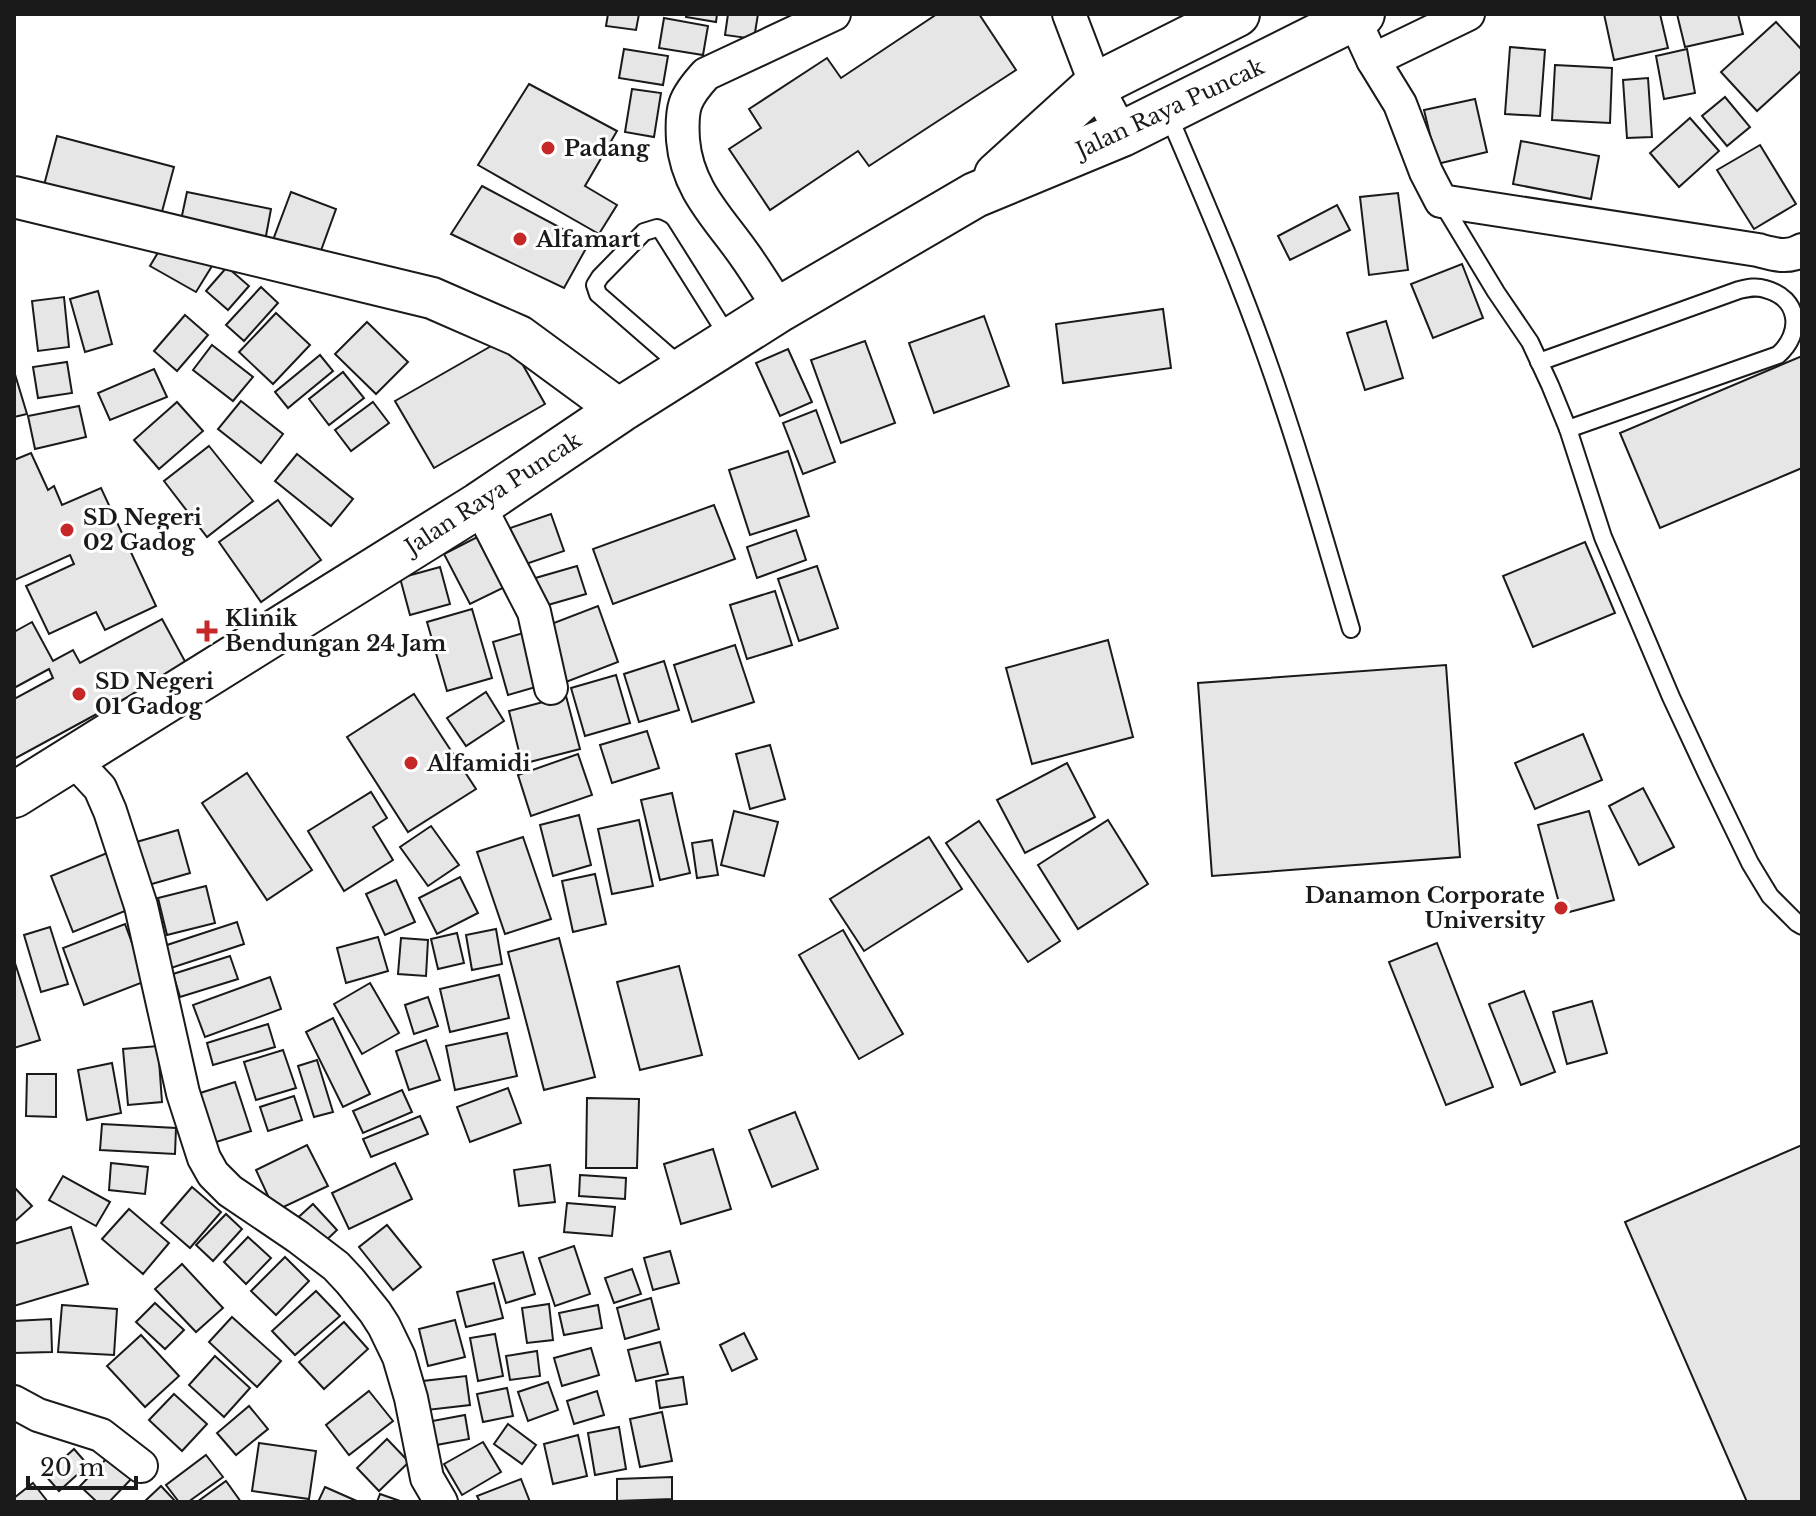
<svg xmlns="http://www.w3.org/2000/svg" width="1816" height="1516" font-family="'Libre Baskerville',serif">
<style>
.building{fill:#e6e6e6;stroke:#1a1a1a;stroke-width:2}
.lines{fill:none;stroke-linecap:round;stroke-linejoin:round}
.service-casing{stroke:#1a1a1a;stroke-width:20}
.minor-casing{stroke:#1a1a1a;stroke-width:36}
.tertiary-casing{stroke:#1a1a1a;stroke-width:44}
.trunk-casing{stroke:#1a1a1a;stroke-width:48}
.service{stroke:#fff;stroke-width:16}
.minor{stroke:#fff;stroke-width:32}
.tertiary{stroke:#fff;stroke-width:40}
.trunk{stroke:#fff;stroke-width:44}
.poi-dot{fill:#c62828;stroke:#fff;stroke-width:3}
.labels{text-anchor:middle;stroke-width:6;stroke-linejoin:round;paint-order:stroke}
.street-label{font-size:22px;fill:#1a1a1a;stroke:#fff}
.poi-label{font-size:22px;font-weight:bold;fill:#1a1a1a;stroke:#fff;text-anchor:start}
</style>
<rect width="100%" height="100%" fill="#fff"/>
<g class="building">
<polygon points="608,14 639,14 636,30 606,26"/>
<polygon points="687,14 717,14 716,22 686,17"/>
<polygon points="728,14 758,14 754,39 725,35"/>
<polygon points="937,14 979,14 1016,70 869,166 858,151 770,210 729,149 761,128 749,109 827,58 841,78"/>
<polygon points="1604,14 1660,14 1668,48 1614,60"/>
<polygon points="1677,14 1738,14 1743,34 1685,47"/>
<polygon points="664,18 708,26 703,55 659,48"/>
<polygon points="1776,22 1802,50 1802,70 1757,111 1721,72"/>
<polygon points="1510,47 1545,50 1540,116 1505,114"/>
<polygon points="624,49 668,56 663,85 619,78"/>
<polygon points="1687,49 1695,93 1664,99 1656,56"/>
<polygon points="1555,65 1612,68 1610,123 1552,120"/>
<polygon points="1648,78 1652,137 1627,138 1623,80"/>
<polygon points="529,84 617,131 585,186 617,205 599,234 478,165"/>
<polygon points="632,89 661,93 654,137 625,132"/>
<polygon points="1725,97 1750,127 1727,146 1702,116"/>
<polygon points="1475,99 1487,152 1437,164 1424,110"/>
<polygon points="1690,118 1719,151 1679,187 1650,153"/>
<polygon points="57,136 174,167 160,219 43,189"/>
<polygon points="1521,141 1599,156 1591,199 1513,184"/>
<polygon points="1760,145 1796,204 1754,229 1717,170"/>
<polygon points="482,186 589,243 564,288 451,234"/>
<polygon points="187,192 271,209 265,241 180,225"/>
<polygon points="291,192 336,209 319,256 273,240"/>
<polygon points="1398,193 1408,270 1369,275 1360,197"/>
<polygon points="1337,205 1350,230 1290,260 1278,236"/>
<polygon points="166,239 212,266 196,292 150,266"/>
<polygon points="1462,264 1483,318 1433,338 1411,284"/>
<polygon points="227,267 249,286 228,310 206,291"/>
<polygon points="261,287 278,303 244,341 226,325"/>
<polygon points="98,291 112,344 85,352 70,299"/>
<polygon points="64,297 69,347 38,351 32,301"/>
<polygon points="1163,309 1171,368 1063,383 1056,324"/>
<polygon points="276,313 310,345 273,384 239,352"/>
<polygon points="185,315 208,335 177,371 154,351"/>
<polygon points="984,316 1009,386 934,413 909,343"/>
<polygon points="1386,321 1403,378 1365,390 1347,333"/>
<polygon points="367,322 408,362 376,394 335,354"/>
<polygon points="507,337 545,404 434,468 395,401"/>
<polygon points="865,341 895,423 841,443 811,360"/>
<polygon points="212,345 253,377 233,401 193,370"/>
<polygon points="788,349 812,402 780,416 756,363"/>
<polygon points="320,355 333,371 288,408 275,392"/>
<polygon points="1802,356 1802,468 1660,528 1620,433"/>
<polygon points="67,362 72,393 38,398 33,367"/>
<polygon points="154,369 167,397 110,420 98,393"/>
<polygon points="14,371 27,414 14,417"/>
<polygon points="343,372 364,398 329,425 309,399"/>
<polygon points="241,401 283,434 261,463 218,429"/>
<polygon points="177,402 203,431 159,469 134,440"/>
<polygon points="373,402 389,423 351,451 335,430"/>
<polygon points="79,406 86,437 35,449 28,416"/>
<polygon points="816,410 835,462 803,474 783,423"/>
<polygon points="209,446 253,501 207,537 164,481"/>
<polygon points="788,451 809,516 750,535 729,470"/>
<polygon points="31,453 48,490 54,486 62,505 101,488 156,606 105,630 96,612 49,634 26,586 74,564 70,555 15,580 14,577 14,460"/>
<polygon points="297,454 353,499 331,526 275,481"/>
<polygon points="278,500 321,560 261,602 219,542"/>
<polygon points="714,505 735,559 613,604 593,549"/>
<polygon points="551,514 564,551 523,565 510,528"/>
<polygon points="796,530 806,560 757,578 747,547"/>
<polygon points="487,532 513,583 470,604 444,554"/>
<polygon points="1585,542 1615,613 1533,647 1503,576"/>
<polygon points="577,566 586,594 534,609 525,581"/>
<polygon points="817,566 838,628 799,641 778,579"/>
<polygon points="440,567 450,604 410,615 400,578"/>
<polygon points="775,591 792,645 747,659 730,605"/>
<polygon points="598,606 618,662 566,682 546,626"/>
<polygon points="472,609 492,678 447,691 427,622"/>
<polygon points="162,619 187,665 14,759 14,699 53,678 49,669 14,688 14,632 32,622 53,661 73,650 80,663"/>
<polygon points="530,631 546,684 508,695 493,642"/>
<polygon points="1108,640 1133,737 1032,764 1006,668"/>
<polygon points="735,645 754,702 692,722 674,665"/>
<polygon points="664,661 679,710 639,722 624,674"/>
<polygon points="1446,665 1460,857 1212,876 1198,683"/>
<polygon points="616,675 630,723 585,736 571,688"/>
<polygon points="486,692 504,721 466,746 447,718"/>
<polygon points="414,694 476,789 408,832 347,737"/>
<polygon points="566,696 580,749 522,764 509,711"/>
<polygon points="647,731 659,768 612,783 600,745"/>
<polygon points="1583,734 1602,780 1535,809 1515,763"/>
<polygon points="770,745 785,799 750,809 736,754"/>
<polygon points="578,754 592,795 531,816 518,775"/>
<polygon points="1067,763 1095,817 1025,853 997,800"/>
<polygon points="247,773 312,870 267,900 202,803"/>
<polygon points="1643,788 1674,847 1639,865 1609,806"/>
<polygon points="371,792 387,818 373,827 393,860 344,891 308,831"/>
<polygon points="672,793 690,873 660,880 641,800"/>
<polygon points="734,811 778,822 764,876 721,865"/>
<polygon points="1589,811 1614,900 1562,914 1538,825"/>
<polygon points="579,815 591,865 553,876 540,825"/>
<polygon points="639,820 653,886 612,894 598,829"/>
<polygon points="1108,820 1148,884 1078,929 1038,865"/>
<polygon points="979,821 1060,941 1028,962 946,843"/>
<polygon points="431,826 459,865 428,886 400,847"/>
<polygon points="178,830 190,873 145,886 133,843"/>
<polygon points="523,837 551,919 505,934 477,852"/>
<polygon points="929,837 962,889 864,951 830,899"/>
<polygon points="712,840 718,875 697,878 692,843"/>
<polygon points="107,853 130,909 73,932 51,876"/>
<polygon points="595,874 606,924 573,932 562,881"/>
<polygon points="460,877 478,913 437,934 419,898"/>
<polygon points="396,880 415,922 385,935 366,894"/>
<polygon points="206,886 215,923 167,935 158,898"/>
<polygon points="237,922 244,944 171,968 164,946"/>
<polygon points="125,924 146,981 84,1005 63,948"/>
<polygon points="50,927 68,984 41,992 24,935"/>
<polygon points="496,929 502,964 472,970 466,935"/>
<polygon points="843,930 903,1034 859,1059 799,955"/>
<polygon points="457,933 464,963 438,969 431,939"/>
<polygon points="378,937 388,971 346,983 337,948"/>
<polygon points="401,938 428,940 426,976 398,974"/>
<polygon points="559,938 595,1077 544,1090 508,952"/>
<polygon points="1437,943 1493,1087 1446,1105 1389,962"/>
<polygon points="230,956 238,979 180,997 173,974"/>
<polygon points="14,960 40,1040 14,1048"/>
<polygon points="679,966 702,1055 640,1070 617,982"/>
<polygon points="499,975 509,1018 450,1032 440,989"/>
<polygon points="270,977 281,1009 205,1037 193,1005"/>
<polygon points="370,983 399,1033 362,1054 334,1004"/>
<polygon points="1524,991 1555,1072 1521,1085 1489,1004"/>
<polygon points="428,997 438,1026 414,1034 405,1005"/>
<polygon points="1592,1001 1607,1053 1567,1064 1553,1012"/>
<polygon points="333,1018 370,1094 343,1107 306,1032"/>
<polygon points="268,1024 275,1047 213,1065 207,1043"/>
<polygon points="507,1033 517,1076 455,1090 446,1046"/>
<polygon points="426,1040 440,1080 409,1090 396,1051"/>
<polygon points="158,1046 162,1102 128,1105 123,1049"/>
<polygon points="283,1050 296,1088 256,1100 244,1062"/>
<polygon points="317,1060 333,1112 314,1117 298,1066"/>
<polygon points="112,1063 121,1113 87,1120 78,1070"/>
<polygon points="27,1074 56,1074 56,1117 26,1116"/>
<polygon points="235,1082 251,1131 213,1143 197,1094"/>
<polygon points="508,1088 521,1123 470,1142 457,1107"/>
<polygon points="402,1090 412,1112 363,1133 353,1111"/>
<polygon points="294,1096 302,1120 268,1131 260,1107"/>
<polygon points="587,1098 639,1099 637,1168 586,1168"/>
<polygon points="795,1112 818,1169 772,1187 749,1130"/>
<polygon points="420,1116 428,1134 371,1157 363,1139"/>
<polygon points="102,1124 176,1128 175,1154 100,1150"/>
<polygon points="307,1145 328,1186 275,1211 256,1170"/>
<polygon points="1802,1145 1802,1502 1747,1502 1625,1222"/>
<polygon points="713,1149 731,1209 681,1224 664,1164"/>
<polygon points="111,1163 148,1167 145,1194 109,1190"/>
<polygon points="395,1163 412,1199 349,1229 332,1193"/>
<polygon points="550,1165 555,1202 519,1206 514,1170"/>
<polygon points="580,1175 626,1178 625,1199 579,1196"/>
<polygon points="63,1176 110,1202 96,1226 49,1200"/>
<polygon points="14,1187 32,1206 14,1222"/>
<polygon points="192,1187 221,1212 190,1248 161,1223"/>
<polygon points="567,1203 615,1207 612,1236 564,1232"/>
<polygon points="313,1204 337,1230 318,1248 293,1222"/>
<polygon points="129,1209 169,1243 143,1274 102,1239"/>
<polygon points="226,1214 242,1229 213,1261 196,1245"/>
<polygon points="387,1225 421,1267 393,1290 359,1247"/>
<polygon points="71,1227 88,1284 14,1306 14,1244"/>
<polygon points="248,1237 271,1258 246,1284 224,1262"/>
<polygon points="574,1246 590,1294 555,1306 539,1258"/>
<polygon points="670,1251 679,1283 653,1290 644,1258"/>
<polygon points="523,1252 535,1294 506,1303 493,1260"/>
<polygon points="285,1257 309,1281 276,1315 251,1291"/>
<polygon points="182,1264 223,1308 196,1332 155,1289"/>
<polygon points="632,1269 641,1294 614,1303 605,1278"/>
<polygon points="494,1283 503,1318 466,1327 457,1292"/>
<polygon points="316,1291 340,1316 295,1355 272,1331"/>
<polygon points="651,1298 659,1329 625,1339 617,1308"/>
<polygon points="155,1303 184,1330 165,1349 136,1322"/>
<polygon points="549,1304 553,1340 527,1343 522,1308"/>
<polygon points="62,1305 117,1309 114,1355 58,1352"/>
<polygon points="598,1305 602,1328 564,1335 559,1313"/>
<polygon points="232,1317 281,1361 257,1387 209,1342"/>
<polygon points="51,1319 52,1352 14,1353 14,1321"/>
<polygon points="455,1320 465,1357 428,1366 419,1329"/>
<polygon points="344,1322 368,1349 324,1389 299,1362"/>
<polygon points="744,1333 757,1359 732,1371 720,1345"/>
<polygon points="495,1334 503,1376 478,1381 470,1338"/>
<polygon points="141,1335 179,1376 145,1407 107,1366"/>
<polygon points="660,1342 668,1374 636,1381 628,1350"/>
<polygon points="591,1348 599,1375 562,1386 554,1358"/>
<polygon points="537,1351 540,1376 510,1380 506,1356"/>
<polygon points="215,1356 250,1388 224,1417 189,1385"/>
<polygon points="466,1376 470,1405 427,1410 423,1381"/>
<polygon points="683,1377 687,1404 660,1408 656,1381"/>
<polygon points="548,1382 558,1410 528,1421 518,1392"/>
<polygon points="507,1388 513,1416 483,1422 477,1394"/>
<polygon points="369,1391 393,1421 349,1455 326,1425"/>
<polygon points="597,1391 604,1415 574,1424 567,1401"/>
<polygon points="174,1394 207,1424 182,1451 149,1420"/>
<polygon points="249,1406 268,1429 236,1455 217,1433"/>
<polygon points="662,1412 672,1461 640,1467 630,1419"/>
<polygon points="465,1415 469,1439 431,1446 427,1422"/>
<polygon points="508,1424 536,1445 522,1464 494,1444"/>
<polygon points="619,1427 626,1469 595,1475 588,1433"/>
<polygon points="578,1435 587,1476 553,1484 544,1444"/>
<polygon points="387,1439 409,1462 379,1491 357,1468"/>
<polygon points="483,1442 501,1472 462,1495 444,1464"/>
<polygon points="259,1443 316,1451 309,1499 252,1491"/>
<polygon points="74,1449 88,1465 59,1491 45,1475"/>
<polygon points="113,1452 136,1474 109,1502 97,1502 80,1486"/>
<polygon points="206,1455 223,1477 188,1502 179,1502 166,1485"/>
<polygon points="672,1477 672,1499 617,1501 617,1479"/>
<polygon points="521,1479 530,1502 480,1502 477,1496"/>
<polygon points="226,1481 241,1502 197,1502"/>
<polygon points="33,1483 48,1502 14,1502 14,1498"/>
<polygon points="161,1486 176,1502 144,1502"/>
<polygon points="325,1487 359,1502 318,1502"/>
<polygon points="380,1494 403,1502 377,1502"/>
</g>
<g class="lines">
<defs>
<g id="service">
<path d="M1168,114C1202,194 1237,274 1266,356C1298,446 1324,537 1351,629"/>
<polyline points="1441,201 1496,292 1530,342 1550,385 1568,429 1603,537 1671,697 1706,772 1750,863 1770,896 1797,923 1802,926"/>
<path d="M1539,362L1739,290C1748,288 1756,286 1765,289C1800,298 1803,333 1778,355L1568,429"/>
<polyline points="683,368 598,294 595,285 600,277 644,232 657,228 661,230 729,338"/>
</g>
<g id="minor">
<polyline points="1069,14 1096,85 1122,134"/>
<path d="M1354,19L1373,60L1400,104L1426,172L1441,201L1758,250C1773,254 1788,259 1802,250"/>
<polyline points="1373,60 1468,14"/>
<path d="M780,309C769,292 758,274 746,257C720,219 687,190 683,140C681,107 684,98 706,74L834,14"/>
<polyline points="479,505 534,612 551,688"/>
<polyline points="73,759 100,788 110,811 141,906 183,1093 204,1158 213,1174 230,1191 298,1237 336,1266 350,1281 375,1312 384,1326 399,1357 411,1398 427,1478 441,1502"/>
<polyline points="14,1402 38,1415 101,1435 141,1466"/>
</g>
<polyline id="tertiary" points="14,197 432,298 519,336 620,410"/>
<g id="trunk">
<polyline points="997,175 1096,85 1237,14"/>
<polyline points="14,795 479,505 620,410 780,309 975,195 1122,134 1362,14"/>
</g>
</defs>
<use href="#service" class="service-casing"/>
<use href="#minor" class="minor-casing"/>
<use href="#tertiary" class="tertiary-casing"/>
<use href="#trunk" class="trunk-casing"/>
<use href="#service" class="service"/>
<use href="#minor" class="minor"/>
<use href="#tertiary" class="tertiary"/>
<use href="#trunk" class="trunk"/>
</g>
<g class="poi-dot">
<circle cx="548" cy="148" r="8"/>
<circle cx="520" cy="239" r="8"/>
<circle cx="67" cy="530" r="8"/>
<path d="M203 619h8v8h8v8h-8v8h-8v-8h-8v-8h8z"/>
<circle cx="79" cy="694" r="8"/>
<circle cx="411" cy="763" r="8"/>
<circle cx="1561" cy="908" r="8"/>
</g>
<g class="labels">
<g class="street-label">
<text transform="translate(1170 108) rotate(-25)" y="8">Jalan Raya Puncak</text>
<text transform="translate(493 493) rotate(-33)" y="8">Jalan Raya Puncak</text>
</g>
<g class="poi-label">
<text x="564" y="156">Padang</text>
<text x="536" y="247">Alfamart</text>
<text x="83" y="525">SD Negeri<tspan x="83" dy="25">02 Gadog</tspan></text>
<text x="225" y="626">Klinik<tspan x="225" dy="25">Bendungan 24 Jam</tspan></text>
<text x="95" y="689">SD Negeri<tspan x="95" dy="25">01 Gadog</tspan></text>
<text x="427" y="771">Alfamidi</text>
<text x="1545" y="903" text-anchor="end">Danamon Corporate<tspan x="1545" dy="25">University</tspan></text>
</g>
</g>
<rect width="1816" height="1516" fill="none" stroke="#1a1a1a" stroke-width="32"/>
<path d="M28 1476v12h108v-12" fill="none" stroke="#1a1a1a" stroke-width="4"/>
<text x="40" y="1476" font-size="24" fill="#1a1a1a" stroke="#ffffff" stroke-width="6" paint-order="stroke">20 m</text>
</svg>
